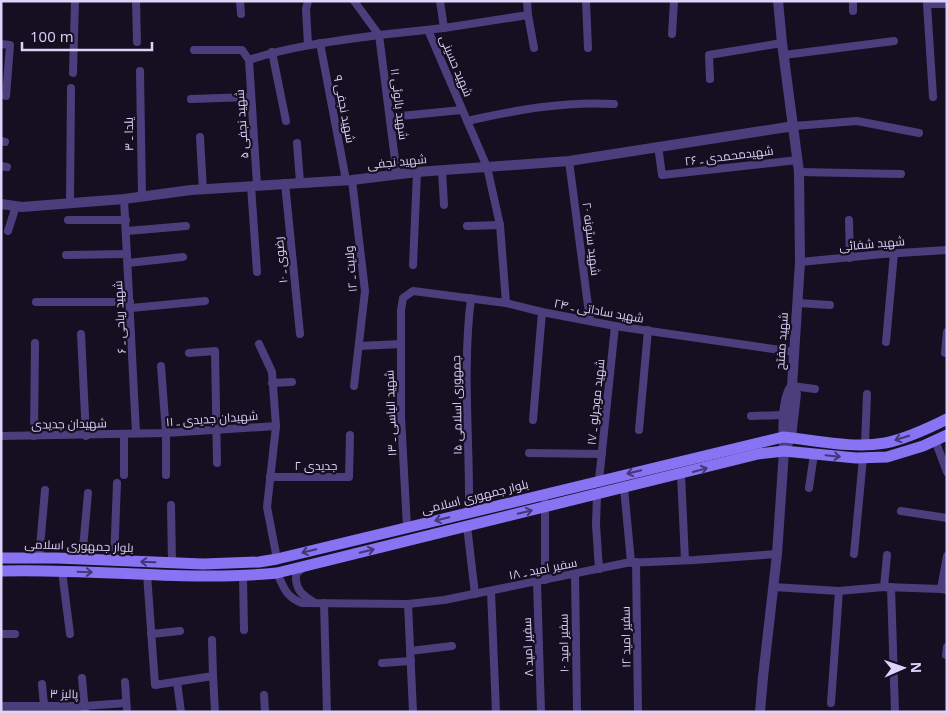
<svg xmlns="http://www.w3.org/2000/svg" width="948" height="713" font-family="'Open Sans',Cairo,sans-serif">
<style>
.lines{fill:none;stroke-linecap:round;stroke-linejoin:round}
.minor{stroke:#4a3f7c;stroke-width:8}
.tertiary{stroke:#4a3f7c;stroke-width:10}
.secondary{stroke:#8873f2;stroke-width:11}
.oneway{stroke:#433775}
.labels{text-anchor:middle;stroke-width:4.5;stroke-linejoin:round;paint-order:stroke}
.street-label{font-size:12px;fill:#ddd3fb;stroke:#150f21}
</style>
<rect width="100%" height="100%" fill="#150f21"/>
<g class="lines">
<g class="minor">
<polyline points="136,1 137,42"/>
<polyline points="240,1 241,14"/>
<polyline points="308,1 306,9 308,45"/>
<polyline points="354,1 379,35 444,28 528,15 527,1"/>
<polyline points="440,1 444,28"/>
<polyline points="586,1 588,48"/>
<polyline points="853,1 853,11"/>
<polyline points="528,15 534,48"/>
<polyline points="428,30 487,167 500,225 506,303"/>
<polyline points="672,34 674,1"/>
<polyline points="320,43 346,180"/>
<polyline points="1,44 10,45 6,96"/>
<polyline points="194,50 242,50 249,60 257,185"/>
<polyline points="272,52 286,121"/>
<polyline points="784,55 894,41"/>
<path d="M249,60C291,46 335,41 379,35L397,175"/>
<polyline points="140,71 142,197"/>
<polyline points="73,73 75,1"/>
<polyline points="710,79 709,55 782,43"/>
<polyline points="933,97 927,4 947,4"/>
<polyline points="191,99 251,97"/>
<polyline points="390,117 462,110"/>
<path d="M467,121C517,110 563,101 614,104"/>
<polyline points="794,126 857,121 919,133"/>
<polyline points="200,137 203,190"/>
<polyline points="1,141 5,142"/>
<polyline points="297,143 300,182"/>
<polyline points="658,146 662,175 798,160"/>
<polyline points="569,161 590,321"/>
<polyline points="1,166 7,167"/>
<polyline points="442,170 444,205"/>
<polyline points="799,172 901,174"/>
<polyline points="352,180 365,291 354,386"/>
<polyline points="285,183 300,334"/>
<polyline points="251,186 257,272"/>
<polyline points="124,199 136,433"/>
<polyline points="70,203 71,88"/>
<polyline points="68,220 126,220"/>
<polyline points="849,220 850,258"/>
<polyline points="467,226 500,225"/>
<polyline points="8,231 16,206"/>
<polyline points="127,231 186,226"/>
<polyline points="66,255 127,254"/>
<polyline points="800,262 883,254 947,250"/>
<polyline points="128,263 183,257"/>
<polyline points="413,265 417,172"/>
<polyline points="36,302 130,302"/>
<polyline points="798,303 830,305"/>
<polyline points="131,308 205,301"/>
<polyline points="81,334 86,436"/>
<polyline points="886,342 894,253"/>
<polyline points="259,344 272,372 276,426 267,507 277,559"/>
<polyline points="359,346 401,344"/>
<polyline points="189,353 215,351 217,463"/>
<polyline points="945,353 947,332"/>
<polyline points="161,366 166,433 166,475"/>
<polyline points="272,383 292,382"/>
<polyline points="792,386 815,389"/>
<polyline points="751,416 785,415"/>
<polyline points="533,420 542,312"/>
<polyline points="639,430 648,330"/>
<polyline points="1,436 166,433 276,426"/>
<polyline points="34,436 35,343"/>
<polyline points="935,440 947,472"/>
<polyline points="865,444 867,394"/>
<polyline points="529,453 602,454"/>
<polyline points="681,474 685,560"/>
<polyline points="124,475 124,434"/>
<polyline points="270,477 349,477 350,435"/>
<polyline points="599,480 615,326"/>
<polyline points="624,488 631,562"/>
<polyline points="809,488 814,454"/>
<polyline points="597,495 596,525 599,569"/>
<polyline points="545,502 545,580"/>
<polyline points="171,505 172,563"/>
<polyline points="901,511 947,518"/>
<path d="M469,512C470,441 462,370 471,298"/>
<polyline points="467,526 475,594"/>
<polyline points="407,527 401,417 401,310 403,298 413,291 506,303 542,312 615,326 794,352"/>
<polyline points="854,554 863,458"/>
<polyline points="39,558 45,490"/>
<polyline points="82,559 88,493"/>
<polyline points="114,561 117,483"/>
<polyline points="636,562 638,712"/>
<path d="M304,567L296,574C295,590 302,595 315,603"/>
<polyline points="62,571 70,634"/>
<path d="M277,573C284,588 286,597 302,603L408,604L444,600L626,563L695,560L777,554"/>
<polyline points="147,574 155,685 213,676 212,640"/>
<polyline points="575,574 577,712"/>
<polyline points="243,576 244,630"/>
<polyline points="537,582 541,712"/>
<polyline points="773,587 839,591 884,587 941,589 947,590"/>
<polyline points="884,587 887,555"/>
<polyline points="891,587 895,712"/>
<polyline points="941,589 947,556"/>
<polyline points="491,591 496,712"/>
<polyline points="324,603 327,712"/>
<polyline points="408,604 413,712"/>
<polyline points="1,634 15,634"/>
<polyline points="151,634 180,631"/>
<polyline points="410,651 452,646"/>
<polyline points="946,655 947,647"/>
<polyline points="382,663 411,661"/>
<polyline points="213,676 215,712"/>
<polyline points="82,678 85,712"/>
<polyline points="125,682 127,712"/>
<polyline points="177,682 181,712"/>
<polyline points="42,684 44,705"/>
<polyline points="264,695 265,712"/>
<polyline points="831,703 839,591"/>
<polyline points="1,706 84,706 126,703"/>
</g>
<g class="tertiary">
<polyline points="1,204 22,207 124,199 191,190 352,180 417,172 569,161 794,126"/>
<polyline points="788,443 791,437 796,394 792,386"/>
<path d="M760,712L763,677L777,554L784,451C783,434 782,399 792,386L800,262L799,172L782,43L778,1"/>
</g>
<g class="secondary">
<path d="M1,558H57L203,564L259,562L277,559L783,437C816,440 852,449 885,443C906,439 927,429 947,419"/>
<path d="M1,571C93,568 185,582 277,573L758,454L784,451L856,458L887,457L923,446L947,435"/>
</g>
</g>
<defs><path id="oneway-shaft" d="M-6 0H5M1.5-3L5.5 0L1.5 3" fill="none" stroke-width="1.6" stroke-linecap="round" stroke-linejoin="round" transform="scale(1.25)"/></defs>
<g class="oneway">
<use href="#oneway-shaft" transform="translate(902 438) rotate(163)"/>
<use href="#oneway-shaft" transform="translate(833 456) rotate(6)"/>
<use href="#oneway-shaft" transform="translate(700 470) rotate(-15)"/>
<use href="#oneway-shaft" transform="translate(634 472) rotate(166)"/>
<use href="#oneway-shaft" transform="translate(525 512) rotate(-14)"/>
<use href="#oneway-shaft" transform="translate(442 519) rotate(167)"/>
<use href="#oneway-shaft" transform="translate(309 551) rotate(167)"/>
<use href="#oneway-shaft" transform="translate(367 551) rotate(-14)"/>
<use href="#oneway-shaft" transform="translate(148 562) rotate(-178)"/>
<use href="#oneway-shaft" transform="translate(85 572) rotate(2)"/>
</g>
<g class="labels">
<g class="street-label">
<text transform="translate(456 66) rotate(67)" y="4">شهید حسینی</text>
<text transform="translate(399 104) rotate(83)" y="4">شهید بالوئی ۱۱</text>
<text transform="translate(344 109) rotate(79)" y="4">شهید نجفی ۹</text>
<text transform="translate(242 124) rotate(-94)" y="4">شهید نجفی ۵</text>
<text transform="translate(129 134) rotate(-91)" y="4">یلدا ـ ۳</text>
<text transform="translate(729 156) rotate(-7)" y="4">شهیدمحمدی ـ ۲۶</text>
<text transform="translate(397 162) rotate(-6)" y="4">شهید نجفی</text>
<text transform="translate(591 239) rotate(83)" y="4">شهید ستونه ۲۰</text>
<text transform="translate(872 244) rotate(-5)" y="4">شهید شفائی</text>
<text transform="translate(281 260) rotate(-96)" y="4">رضوی ـ ۱۰</text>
<text transform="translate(351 269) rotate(-95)" y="4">ولایت ـ ۱۲</text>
<text transform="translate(599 311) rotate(10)" y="4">شهید ساداتی ـ ۲۴</text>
<text transform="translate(120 317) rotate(-93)" y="4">شهید ریاحی ـ ۶</text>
<text transform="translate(782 341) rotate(-86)" y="4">شهید مفتح</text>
<text transform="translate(596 402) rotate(-84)" y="4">شهید موجرلو ـ ۱۷</text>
<text transform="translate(457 405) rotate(-91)" y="4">جمهوری اسلامی ۱۵</text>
<text transform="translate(391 413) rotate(-92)" y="4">شهید الیاسی ـ ۱۳</text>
<text transform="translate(212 419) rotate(-4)" y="4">شهیدان جدیدی ـ ۱۱</text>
<text transform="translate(69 424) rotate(-1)" y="4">شهیدان جدیدی</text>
<text x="316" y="470">جدیدی ۲</text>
<text transform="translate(475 497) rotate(-14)" y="4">بلوار جمهوری اسلامی</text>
<text transform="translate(79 546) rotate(2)" y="4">بلوار جمهوری اسلامی</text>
<text transform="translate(543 569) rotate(-11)" y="4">سفیر امید ـ ۱۸</text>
<text transform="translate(626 637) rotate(-91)" y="4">سفیر امید ۱۲</text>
<text transform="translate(564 643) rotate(-91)" y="4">سفیر امید ۱۰</text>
<text transform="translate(528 647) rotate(-92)" y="4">سفیر امید ۸</text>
<text transform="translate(64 694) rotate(1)" y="4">پالیز ۳</text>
</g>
</g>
<rect width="948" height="713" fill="none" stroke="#ddd3fb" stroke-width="5"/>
<g transform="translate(903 668) rotate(88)" stroke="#150f21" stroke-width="4" paint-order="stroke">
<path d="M0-4L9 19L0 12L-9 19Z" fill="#ddd3fb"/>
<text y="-8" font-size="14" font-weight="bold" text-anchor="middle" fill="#ddd3fb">N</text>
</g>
<path d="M22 42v8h130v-8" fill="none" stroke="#ddd3fb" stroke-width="2.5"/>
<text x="30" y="42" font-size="15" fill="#ddd3fb" stroke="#150f21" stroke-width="4" paint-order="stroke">100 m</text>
</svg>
